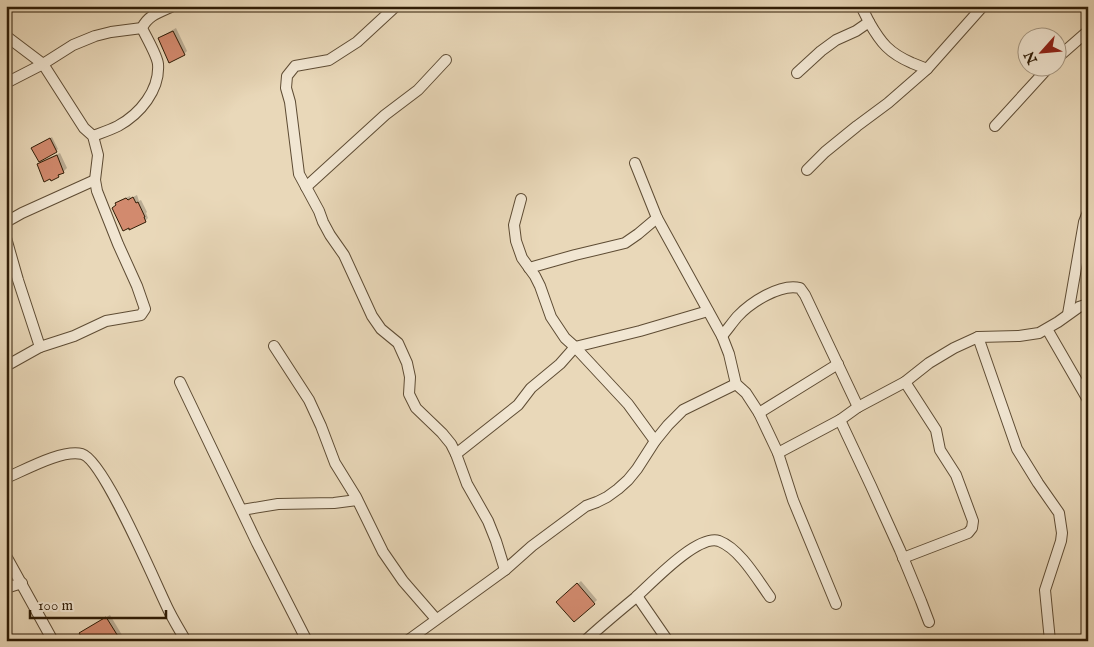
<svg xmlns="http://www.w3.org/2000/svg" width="1094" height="647" font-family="'IM FELL English',serif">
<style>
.shadow{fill:#0003}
.building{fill:#d28a6e;stroke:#301d07}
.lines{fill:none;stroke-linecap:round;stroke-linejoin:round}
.street-casing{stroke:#5e4c34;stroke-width:12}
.street{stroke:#f1e6d2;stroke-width:10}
</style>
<rect width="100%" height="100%" fill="#e9d8b9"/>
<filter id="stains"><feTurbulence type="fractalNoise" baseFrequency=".004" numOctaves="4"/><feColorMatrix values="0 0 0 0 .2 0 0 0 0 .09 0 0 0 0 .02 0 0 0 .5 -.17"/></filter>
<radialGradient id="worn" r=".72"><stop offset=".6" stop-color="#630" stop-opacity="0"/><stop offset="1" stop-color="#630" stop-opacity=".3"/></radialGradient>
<g class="shadow">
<polygon points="176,28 187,51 184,54 159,39 162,36"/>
<polygon points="52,137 58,149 56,151 35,146"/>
<polygon points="60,153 67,168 59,176 38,164 41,161"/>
<polygon points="137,195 139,201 141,200 147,212 146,213 148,218 145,221 116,205 120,200 130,196 131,198"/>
<polygon points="581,581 597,600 594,603 561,599"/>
<polygon points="110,615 125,640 85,641 84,631"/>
</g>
<g class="building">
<polygon points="173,31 185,55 169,63 158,38"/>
<polygon points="50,138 57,152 39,162 31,148"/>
<polygon points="57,155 64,173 58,175 59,177 51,181 50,179 44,182 37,164"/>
<polygon points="133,197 136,203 138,202 145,217 144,217 146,222 129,230 129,228 123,231 112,208 116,205 115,203 126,198 128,200"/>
<polygon points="577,583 595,604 574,622 556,602"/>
<polygon points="106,617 121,641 84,641 79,633"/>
</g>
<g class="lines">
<defs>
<g id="street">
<polyline points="396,6 357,42 329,60 295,66 287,76 286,88 290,102 299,174 319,211 323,222 330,235 344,255 372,316 381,329 398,343 407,363 410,377 409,394 416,408 442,433 451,444 456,454 467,484 488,521 496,541 505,570"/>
<polyline points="861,6 869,22"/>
<polyline points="6,36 43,64 84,128 93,136 98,155 95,180 97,191 118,244 137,286 145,309 141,315 106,321 74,336 40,347"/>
<polyline points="1056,59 1088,31"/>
<path d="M797,73L821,51L836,40L856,31L869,22C881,43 889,53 912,63C917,65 922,67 927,69L983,6"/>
<polyline points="6,83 43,64 73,45 95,36 111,32 142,28"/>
<polyline points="995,126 1048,68"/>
<path d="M93,136C101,133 110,130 118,126C140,114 160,90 158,64C157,55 146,37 142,28C148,15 160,12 173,6"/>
<polyline points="635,163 657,218 722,336 729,354 736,384 746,393 759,413 778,453 793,500 836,604"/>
<polyline points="807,170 825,152 857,126 888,103 927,69"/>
<polyline points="306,187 385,115 418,90 446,60"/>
<polyline points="6,222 22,213 95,180"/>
<polyline points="6,238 18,280 40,347 6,366"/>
<polyline points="529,268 575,255 625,243 638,234 657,218"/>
<polyline points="1068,314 1084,222 1088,212"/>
<polyline points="1047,329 1088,400"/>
<path d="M722,336C727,330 732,323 737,317C750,303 780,283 800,288L805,295L858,407"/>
<polyline points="978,337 1017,449 1038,483 1059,513 1062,533 1061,541 1045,590 1050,641"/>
<polyline points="274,346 309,400 321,426 335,463 356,497 383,552 403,581 436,619"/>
<polyline points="575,347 640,331 708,311"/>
<polyline points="575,347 628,404 655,441"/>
<polyline points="180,382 257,543 307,641"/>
<polyline points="759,413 838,364"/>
<polyline points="840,420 871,486 900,550 921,601 929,622"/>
<polyline points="778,453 840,420 858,407 905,382 929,363 954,348 978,337 1019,336 1039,333 1058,322 1079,307 1088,304"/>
<polyline points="456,454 518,405 531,388 560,364 575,347 565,338 551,317 540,286 535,276 522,258 516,241 514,225 521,199"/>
<path d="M6,478C25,470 62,449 82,454C104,460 156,585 169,611C174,621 180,631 186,641"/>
<polyline points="242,510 278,504 334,503 357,500"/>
<polyline points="6,556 53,641"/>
<polyline points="903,558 968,533 972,528 973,521 956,475 940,450 936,430 905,382"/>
<polyline points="6,588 22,583"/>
<polyline points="637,596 668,641"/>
<polyline points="407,641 505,570 532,546 586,506 597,502 607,497 618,489 628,480 637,469 655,441 668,425 683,410 736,384"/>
<path d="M585,641C601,626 618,612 635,598C651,584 697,534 719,541C740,549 757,579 770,597"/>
</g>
</defs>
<use href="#street" class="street-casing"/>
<use href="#street" class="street"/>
</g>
<rect width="1094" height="647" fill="none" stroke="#e9d8b9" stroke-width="25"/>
<rect x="8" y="8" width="1079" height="632" fill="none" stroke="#301d07" stroke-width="2.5"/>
<rect x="12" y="12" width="1069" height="622" fill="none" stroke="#301d07"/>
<g transform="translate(1042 52) rotate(243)"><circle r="24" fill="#f1e6d2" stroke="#a49681"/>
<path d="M0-4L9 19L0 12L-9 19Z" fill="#8f2418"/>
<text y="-8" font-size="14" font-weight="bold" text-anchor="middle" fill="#301d07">N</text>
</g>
<path d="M30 610v8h136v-8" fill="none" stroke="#301d07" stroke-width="2.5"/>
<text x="38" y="610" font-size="15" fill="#301d07" stroke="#f1e6d2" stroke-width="4" paint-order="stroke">100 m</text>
<rect width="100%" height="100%" filter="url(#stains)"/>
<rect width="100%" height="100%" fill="url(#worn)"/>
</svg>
